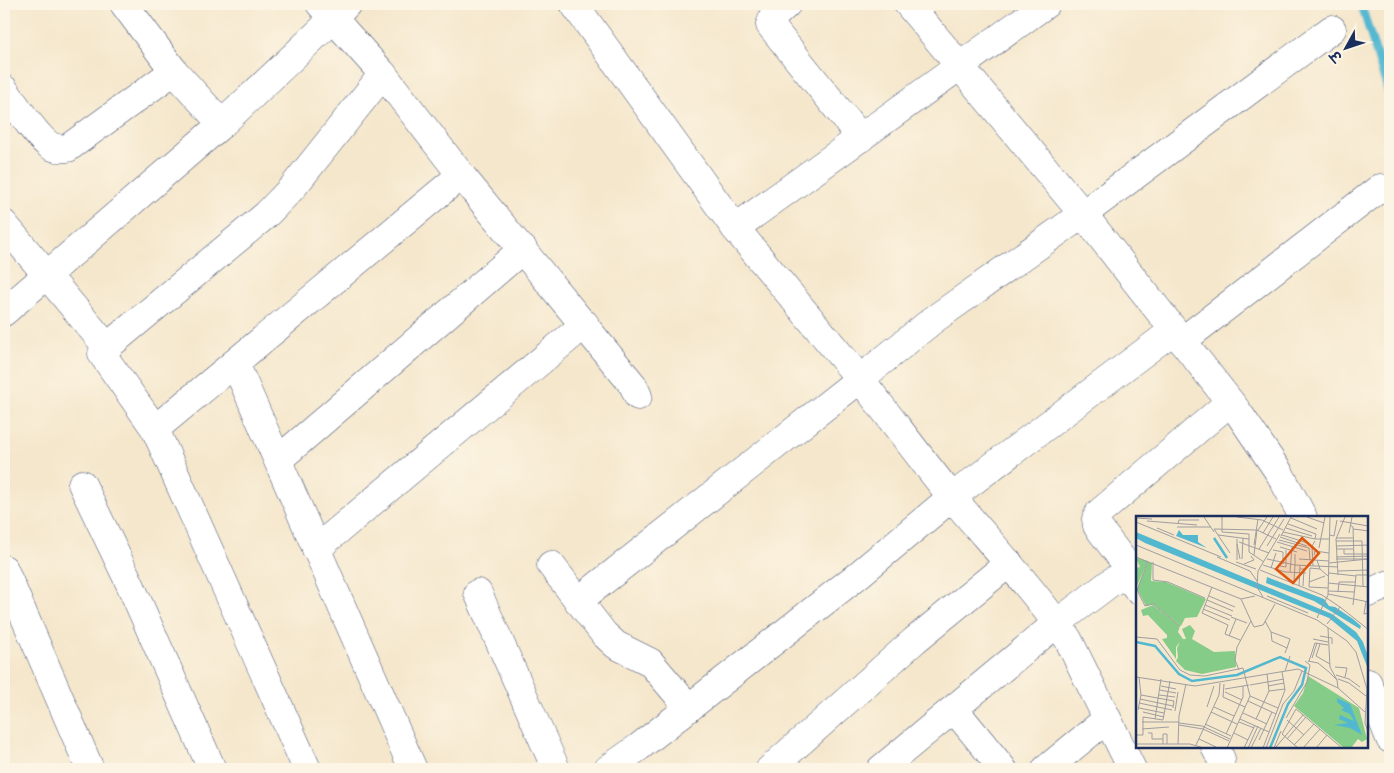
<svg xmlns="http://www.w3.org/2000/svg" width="1394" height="773" font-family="'Shantell Sans','Playpen Sans Deva',sans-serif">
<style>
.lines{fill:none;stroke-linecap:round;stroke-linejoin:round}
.stream{stroke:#52b8d0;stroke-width:8}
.street-casing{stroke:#3c4b6e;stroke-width:29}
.street{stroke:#fff;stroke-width:28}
.inset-river{fill:none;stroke:#52b8d0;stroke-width:2.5}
.inset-road{fill:none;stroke:#9e9da0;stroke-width:1}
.view{fill:#de5710;fill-opacity:0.15;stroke:#de5710;stroke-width:2.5}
.inset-edge{fill:none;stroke:#1b2f5e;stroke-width:2.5}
</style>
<rect width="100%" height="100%" fill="#fcf5e5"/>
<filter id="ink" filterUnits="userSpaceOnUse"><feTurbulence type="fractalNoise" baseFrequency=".02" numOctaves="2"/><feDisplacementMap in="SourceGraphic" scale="10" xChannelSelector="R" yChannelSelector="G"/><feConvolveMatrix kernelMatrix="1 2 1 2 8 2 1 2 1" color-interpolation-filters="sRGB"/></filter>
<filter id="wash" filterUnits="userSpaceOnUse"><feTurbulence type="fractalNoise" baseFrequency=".0096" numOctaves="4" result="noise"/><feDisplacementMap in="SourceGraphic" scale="20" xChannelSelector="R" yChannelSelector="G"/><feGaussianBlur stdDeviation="1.12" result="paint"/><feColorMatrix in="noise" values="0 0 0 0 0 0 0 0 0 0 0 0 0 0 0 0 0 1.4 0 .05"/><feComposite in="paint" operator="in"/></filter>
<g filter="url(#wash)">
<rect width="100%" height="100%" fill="#f5e7cc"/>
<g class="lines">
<polyline class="stream" points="1361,4 1390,98"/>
</g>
</g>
<g filter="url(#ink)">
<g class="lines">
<defs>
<g id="street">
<polyline points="124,4 174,71 222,124"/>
<polyline points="320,4 383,74 461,175 633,385 638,396"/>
<polyline points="574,4 735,228 860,379 933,320 1083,214 1332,29"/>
<polyline points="787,4 773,17 770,25 861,138"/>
<polyline points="908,4 1083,214 1238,412 1280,474 1303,517"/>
<path d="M4,89C15,104 35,135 49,145C55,149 61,149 68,148L174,71"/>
<polyline points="4,224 107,347"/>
<polyline points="735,228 1046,4"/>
<polyline points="4,312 222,124 333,19 347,4"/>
<polyline points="1182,341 1380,188"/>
<polyline points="235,363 413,769"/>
<polyline points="155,429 461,175"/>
<polyline points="278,460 523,249"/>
<polyline points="82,484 130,584 212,769"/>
<polyline points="316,549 585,324"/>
<polyline points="551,565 604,634 616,645 650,662 689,708"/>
<polyline points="4,569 90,769"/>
<polyline points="1130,580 1129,568 1097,526 1096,519 1099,513 1230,402"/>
<polyline points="478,593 556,769"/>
<polyline points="1368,593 1390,584"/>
<path d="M578,601L860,379C891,418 920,458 952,497C991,544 1033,589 1068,639L1132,769"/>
<polyline points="1368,683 1390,739"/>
<polyline points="954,709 1003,769"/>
<polyline points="1215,747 1221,759"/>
<polyline points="307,769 155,429 102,354 107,347 266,215 293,187 383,74"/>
<polyline points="608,769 639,747 857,576 952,497 1174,330"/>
<polyline points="770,769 915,640 1009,563"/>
<path d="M881,769L1057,623L1114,580C1125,577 1132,580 1138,590"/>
<polyline points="1046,769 1107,719"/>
</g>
</defs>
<use href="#street" class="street-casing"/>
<use href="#street" class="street"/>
</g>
</g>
<g transform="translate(1136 516)">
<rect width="232" height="232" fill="#f5e7cc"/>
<path d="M0,42L12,45L0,72V52L4,51ZM12,46L16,47L15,65L30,66L70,83L61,101L49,102L45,110L17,88L10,90L1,73ZM17,89L44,110L42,116L47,123H50L46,113L54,109L59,115L56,123L78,136L99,135L100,151L66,158L49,154L40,145L42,141L41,132L44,126L40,131V143L26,123L31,122V119L12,99L7,100L5,94ZM172,160L223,192L231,223L226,226L222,223L215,232H208L158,190L167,177Z" fill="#84cc88"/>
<path d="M43,14L47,19H62V26L71,32L40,20ZM0,16L196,98L220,116L227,126L232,140V153L221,125L193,102L9,27L0,22ZM131,61L188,83L193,90L199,91L217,103L225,110L224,113L178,85L130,67ZM201,182L214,188L226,219L214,212L198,209L212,207L203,203L204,199L218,205L214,198L205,194L208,192L201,186Z" fill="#52b8d0"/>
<path class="inset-river" d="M78,22L91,42M0,126L19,130L43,158L56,165L101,159L144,141L170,152L166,169L152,188L134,232"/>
<path class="inset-road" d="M68,1L78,16M86,1V16L113,18V36L128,46M101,1L126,4L147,14M171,1L188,7M0,2L16,3M155,2L181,13M11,5L61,9M204,5L232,10M0,6L85,41M42,8L43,4H63M152,8L180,18L179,23H193M214,9L217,11L218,45M41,11H75M21,12L38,19M150,12L176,20M217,13L233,15M122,14L131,1M147,16L179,23M127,17L137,1M213,17L216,1M82,19L113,23M146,19L172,27M194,19L198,20L201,4M145,20L155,1M144,21L171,30M200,22H217M101,23V44M143,24L173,32L174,44M200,25H226L227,70M103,26L133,37M141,26L171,35M101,28L104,43M0,29L181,104L211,125L220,136L231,173L229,207L233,219M118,29L122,3M131,30L148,3M200,30L233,29M144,31L161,36M183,32L189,1M123,33L143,1M200,33H217M208,33V38H232M137,34L147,36V48M94,37L78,13L121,14L140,23M118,39L121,14M178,39L179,35L193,37M0,41L105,83M81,41L114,55L121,65M200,41L233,40M106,43L107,22M131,43L159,49V38M163,43L193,45M181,44L184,53L192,60M12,45L1,74L9,90L17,88L44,110M17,46V64L32,66L69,82M100,46L120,53M193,47L232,43H200M108,48L118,44L115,40M127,49L149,56L170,57M144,50L150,51V34M177,50L176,30L179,25M135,52L140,37M164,53H168L167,70M124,54L186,79L204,91L191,108M202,55L233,54M154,56L156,31M193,57L220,60M202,59L200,23L209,1M158,66L159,49L202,51M173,66L189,60M192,67L233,71M163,70L164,49M219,70L220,59H233M76,71L66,97L92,109L89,118L104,124M173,71L174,52L184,53M173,71L192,72M192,75L219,76M202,76L203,66H219M192,78L233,86M73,80L99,91M131,80L172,97M127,81L121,71L122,55L144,18M71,84L97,95M230,85L228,98L233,97M69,89L96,100M217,89L219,70M204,91L233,114M67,93L94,104M95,101L111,107M181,102L192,79L194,1M115,105L118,111L127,109L139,88M129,105L135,116L136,125L151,132L149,137M192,112L194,151L201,164M135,116L154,123L151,132M93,120L100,103M184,120L196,122V128M0,121L21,123L44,154L54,159L69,160L107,152M177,123L192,126M184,128L180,140L194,148M176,142L181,127M172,145L182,147L193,156L201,164L202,172M173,145L179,127L192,129M199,151L211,152L209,161M103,154L99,144L101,131L115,105L105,83L119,80M149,155L154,140M200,159L213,163L224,171M0,161L59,170L162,153L202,172L229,196M3,161L5,179M202,163L213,167L230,180M88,168L87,181L109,191M114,169L148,163M25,170L40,173M132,170L148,167M89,173L113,169M24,174L40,177M133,175L149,173M89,176L106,184M23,179L39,181M114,180L142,192M4,183L37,190M112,185L140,198M3,187L36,194M71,191L78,170M78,191L98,200M3,192L28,197M2,194L5,179L38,185L37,192M39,195L42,176M7,196L28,201M75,196L101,208M107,197L131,208M150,202L171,166L174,149L169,145M19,203L25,163M104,203L133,216M120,203L133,175L131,158M151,204L168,219M6,206H43M103,206L118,212M43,207L66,210L94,223M69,208L95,220M43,209L67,213L93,225M6,213L33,211M12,217H16V223H27M98,217L112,224M90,218L107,181V170M0,219H7V201L27,204L34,165M63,223L80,231M151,223L170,201M123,224L136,196M0,228H54L68,232M27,228V218H31V228M42,228L43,200L50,168M60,229L83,179L84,167M158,229L178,208M140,231L167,199M91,232L114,180L107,152M108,232L119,209M112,232L122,210M115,232L125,212M127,232L149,174L146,156M130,232L147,188L158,175L166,155M138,232L145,215M162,232L146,218L160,193L206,232M167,232L184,213M180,232L191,219"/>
<path class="view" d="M166,22L183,37L157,67L140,53Z"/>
<rect width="232" height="232" class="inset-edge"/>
</g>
<rect width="1394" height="773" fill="none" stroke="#fcf5e5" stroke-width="20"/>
<g transform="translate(1346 48) rotate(230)" stroke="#fcf5e5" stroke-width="4" paint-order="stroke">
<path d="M0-4L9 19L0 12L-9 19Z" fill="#1b2f5e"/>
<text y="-8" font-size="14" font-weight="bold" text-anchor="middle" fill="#1b2f5e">उ</text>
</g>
</svg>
